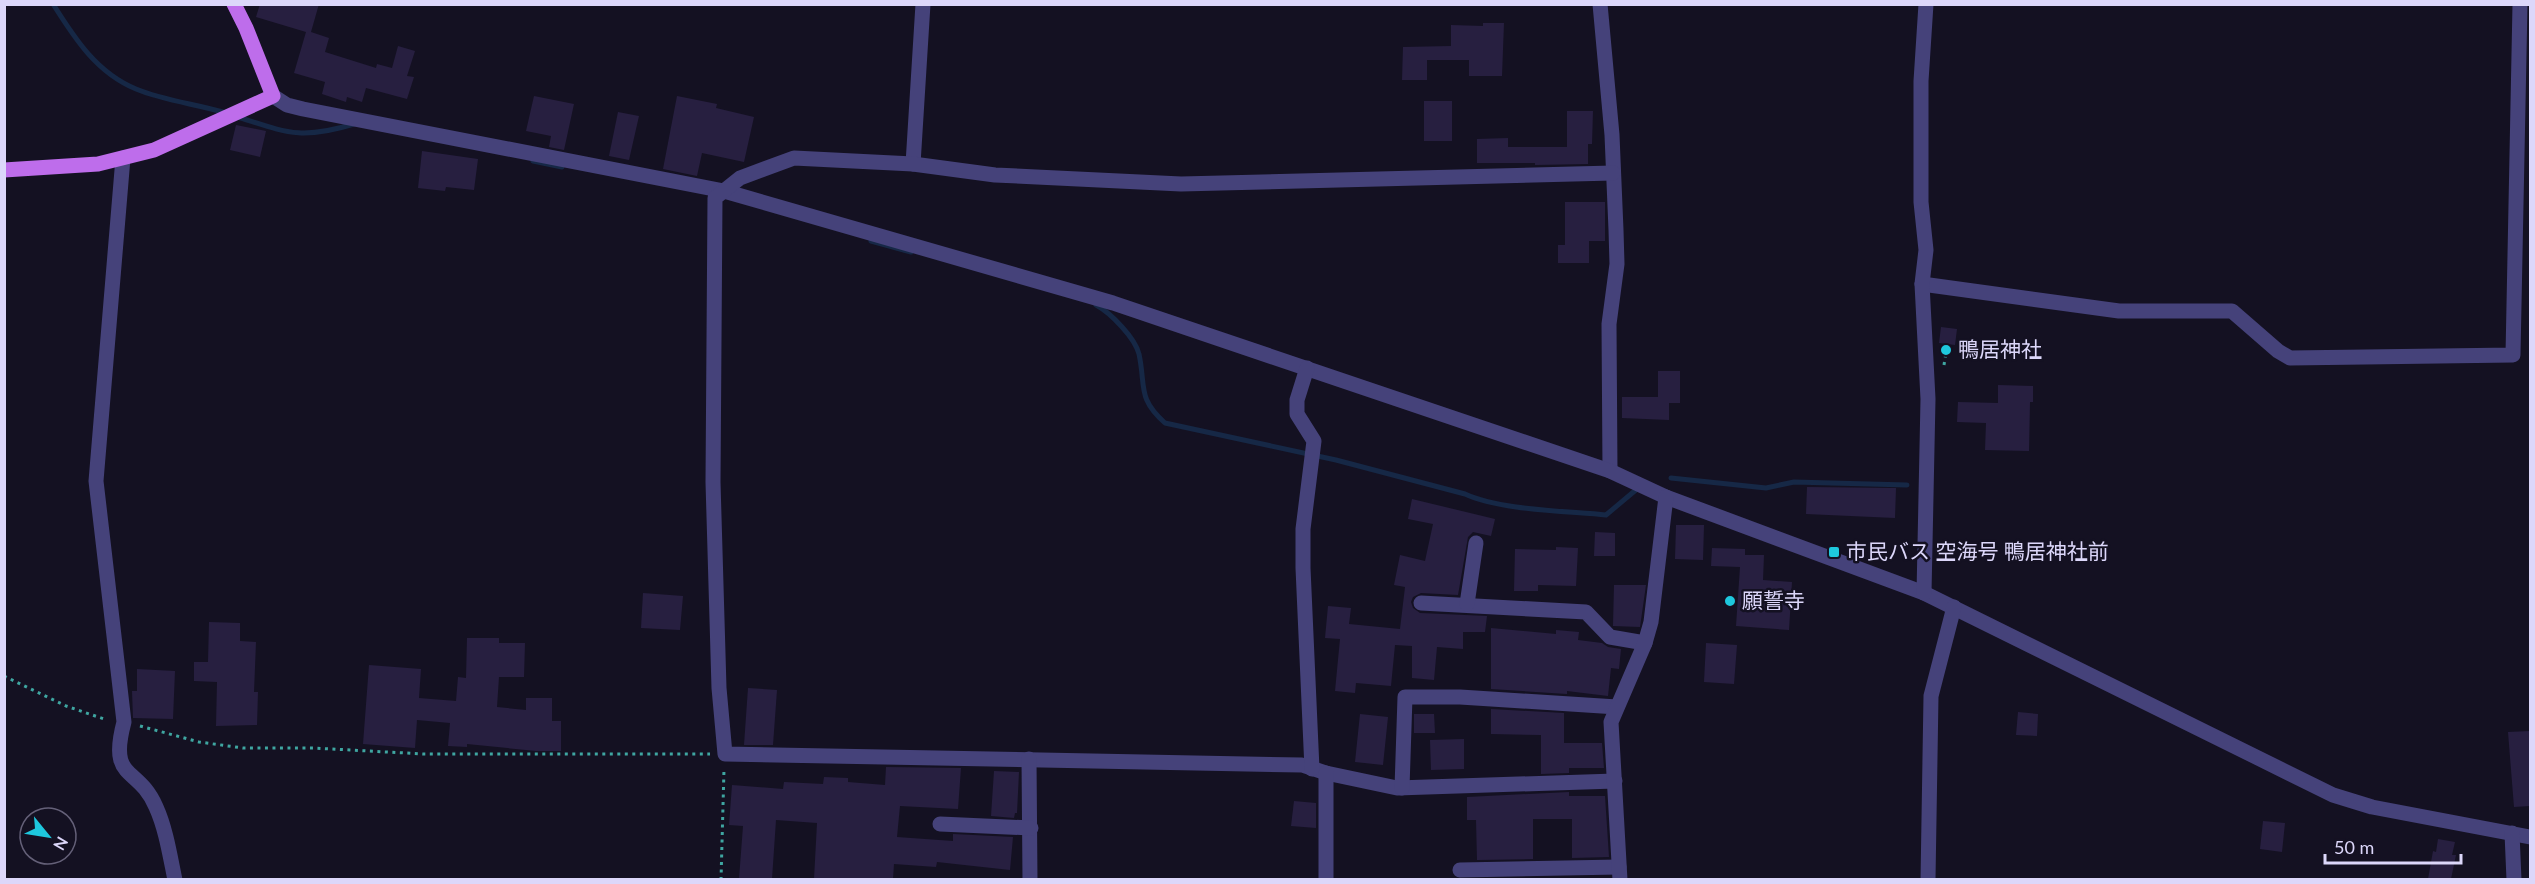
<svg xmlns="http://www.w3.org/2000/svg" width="2535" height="884" font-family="Lato,'Noto Sans JP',sans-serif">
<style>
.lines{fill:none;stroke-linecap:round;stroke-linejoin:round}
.stream{stroke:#162846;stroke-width:5}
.building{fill:#271f40}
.path{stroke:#3fa6a1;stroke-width:3;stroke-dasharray:3 4.5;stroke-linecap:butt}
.minor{stroke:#45427a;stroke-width:15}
.major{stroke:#be6deb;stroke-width:15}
.poi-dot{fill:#1ec8de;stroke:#141122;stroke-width:2}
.labels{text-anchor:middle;stroke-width:5;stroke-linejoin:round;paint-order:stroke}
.poi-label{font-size:21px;fill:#dcd7fa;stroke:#141122;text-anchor:start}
</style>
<rect width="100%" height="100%" fill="#141122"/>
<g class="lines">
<g class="stream">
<path d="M53,4C75,39 97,73 136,89C165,101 197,104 226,113"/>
<path d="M238,117C288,133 301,140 354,124"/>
<polyline points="533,161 562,167"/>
<polyline points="871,241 911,252"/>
<path d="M1096,305C1111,313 1135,338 1139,354C1146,387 1137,398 1165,423L1336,460L1465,494C1499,510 1566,511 1606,515L1637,489"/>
<polyline points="1671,478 1766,488 1794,482 1907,485"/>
</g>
</g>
<g class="building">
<polygon points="260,4 319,4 311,32 329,38 325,52 376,68 377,64 392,68 398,46 415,51 407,76 414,77 407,99 366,88 362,102 347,97 346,102 322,94 325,82 294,73 306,32 256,17"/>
<polygon points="1483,23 1504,23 1502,76 1469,76 1469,60 1427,60 1427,80 1402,80 1403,47 1451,46 1451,25 1483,26"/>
<polygon points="534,96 574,104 564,150 549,147 551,136 526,131"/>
<polygon points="677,96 717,104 716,108 754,117 744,162 702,153 697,176 663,169"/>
<rect x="1424" y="101" width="28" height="40"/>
<polygon points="1567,111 1593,111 1592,144 1588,144 1588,164 1535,165 1535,163 1477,163 1477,139 1508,138 1508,147 1567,147"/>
<polygon points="618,112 639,116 629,160 609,156"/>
<polygon points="236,125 266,131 260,157 230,150"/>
<polygon points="422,151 478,159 474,190 446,187 445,191 418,188"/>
<polygon points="1565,202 1605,202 1605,241 1589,241 1589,263 1558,263 1558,245 1565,245"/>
<polygon points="1941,327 1957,329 1955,345 1939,343"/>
<polygon points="1658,371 1680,371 1680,403 1669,403 1669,420 1622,418 1622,397 1658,397"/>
<polygon points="1998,385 2033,386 2033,402 2030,402 2029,451 1985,450 1986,423 1957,422 1958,402 1998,403"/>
<polygon points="1807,487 1896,488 1895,518 1806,514"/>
<polygon points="1412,499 1495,519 1491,536 1473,532 1468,537 1458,595 1421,593 1413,597 1411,602 1413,608 1420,613 1487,616 1485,632 1463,632 1463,649 1437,647 1434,680 1412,678 1412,646 1395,645 1391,686 1356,683 1355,693 1335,691 1340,639 1325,638 1328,606 1351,608 1349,624 1400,629 1405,587 1394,585 1400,555 1425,561 1433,524 1408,519"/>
<polygon points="1676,525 1704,525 1703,560 1675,559"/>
<polygon points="1595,532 1615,533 1615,556 1594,556"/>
<polygon points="1556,547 1578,548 1576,586 1538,585 1538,591 1514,591 1515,549 1556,550"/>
<polygon points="1712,548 1745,549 1745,555 1764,555 1763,580 1792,582 1789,630 1736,626 1740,567 1711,566"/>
<polygon points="1614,585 1646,585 1640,627 1613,626"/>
<polygon points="643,593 683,596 680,630 641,628"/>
<polygon points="209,622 240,623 240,641 256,642 254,692 258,692 257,725 216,726 217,682 194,681 194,662 208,662"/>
<polygon points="1491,628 1556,634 1556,630 1579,632 1578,640 1602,643 1608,647 1621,649 1619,669 1611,668 1608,696 1567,691 1567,694 1491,689"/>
<polygon points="467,638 499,638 499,643 525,643 524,677 499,677 497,707 526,710 526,698 552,698 552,721 561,721 561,751 536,751 467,744 467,747 448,746 450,723 417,720 415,748 363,744 369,665 421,669 419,698 456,701 458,677 466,678"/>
<polygon points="1706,643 1737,645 1734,684 1704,682"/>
<polygon points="137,669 175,671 173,719 133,718 132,691 137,691"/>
<polygon points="748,688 777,690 773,745 744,745"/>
<polygon points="1491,709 1564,713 1564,743 1602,743 1604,768 1569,768 1569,773 1541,774 1541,735 1491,734"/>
<polygon points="2018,712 2038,714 2037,736 2016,735"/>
<polygon points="1360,714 1388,717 1383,765 1355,762"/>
<polygon points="1414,714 1434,714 1435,733 1414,733"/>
<polygon points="2530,731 2530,806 2514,807 2508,732"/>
<polygon points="1464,739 1464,769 1431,770 1430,740"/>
<polygon points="886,767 961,768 958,809 900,806 897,837 953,841 953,834 1013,837 1010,870 937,862 936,867 894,864 893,879 814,879 817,823 776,820 772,879 739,879 743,826 729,825 732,785 783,789 784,782 823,784 824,777 848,778 848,782 885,785"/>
<polygon points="994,771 1019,772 1017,813 1015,813 1014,818 991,816"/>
<polygon points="1569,792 1569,796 1605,796 1609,857 1572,858 1572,819 1533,819 1533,859 1477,860 1476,820 1467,820 1467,797"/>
<polygon points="1294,801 1316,803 1316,828 1291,826"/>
<polygon points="2263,821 2285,823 2282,852 2260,849"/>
<polygon points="2438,839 2455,842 2452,855 2456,855 2451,879 2428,879 2433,851 2436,852"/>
</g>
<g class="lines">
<g class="path">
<polyline points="1944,365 1947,346"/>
<polyline points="4,676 66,706 107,720"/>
<polyline points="140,726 199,742 243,748 313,748 424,754 710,754"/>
<polyline points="721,880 724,769"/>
</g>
<g class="minor">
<polyline points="1600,4 1612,135 1616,230 1617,264 1609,324 1610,471"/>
<polyline points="273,96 287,105 303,109 724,191 1113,303 1610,471 1666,497 1924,593 2333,795 2372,807 2530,837"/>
<path d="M123,158L96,481L124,722C108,782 138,765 156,807C166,829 170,856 175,880"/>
<polyline points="913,164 923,4"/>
<polyline points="1613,173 1181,184 995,175 913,164 794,158 740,178 715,198 713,482 719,688 725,754 1302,765 1326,773 1397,788 1615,781"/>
<polyline points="1922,284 2119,311 2232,311 2278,351 2290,358 2513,355 2520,4"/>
<polyline points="1307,368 1297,400 1297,414 1314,441 1303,529 1303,568 1312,769"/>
<polyline points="1924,593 1928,399 1922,284 1926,250 1921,202 1921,81 1926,4"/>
<polyline points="1421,603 1586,612 1610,637 1645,643"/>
<polyline points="1467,604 1476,543"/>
<polyline points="1029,759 1030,880"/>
<polyline points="1402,788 1405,697 1460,697 1617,707"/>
<polyline points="940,824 1031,828"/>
<polyline points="2512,833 2514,880"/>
<polyline points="1460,870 1619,867"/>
<polyline points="1326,880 1326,773"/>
<polyline points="1620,880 1611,722 1645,643 1651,622 1666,497"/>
<polyline points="1928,880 1931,696 1954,607"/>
</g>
<polyline class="major" points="4,170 98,164 154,150 273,96 246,28 234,4"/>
</g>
<g class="poi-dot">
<circle cx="1946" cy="350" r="6"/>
<rect x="1828" y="546" width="12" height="12" rx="3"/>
<circle cx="1730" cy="601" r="6"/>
</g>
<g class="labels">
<g class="poi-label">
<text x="1958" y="357">鴨居神社</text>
<text x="1846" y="559">市民バス 空海号 鴨居神社前</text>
<text x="1742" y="608">願誓寺</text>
</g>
</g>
<rect width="2535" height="884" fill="none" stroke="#dcd7fa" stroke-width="12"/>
<g transform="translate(48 836) rotate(120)"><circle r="28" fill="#141122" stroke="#646078" stroke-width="1.5"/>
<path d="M0-4.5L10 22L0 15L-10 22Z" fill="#1ec8de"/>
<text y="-9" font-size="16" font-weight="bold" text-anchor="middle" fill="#dcd7fa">N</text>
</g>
<path d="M2325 854v9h136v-9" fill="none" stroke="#dcd7fa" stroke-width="3"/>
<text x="2334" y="854" font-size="18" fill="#dcd7fa" stroke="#141122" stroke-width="4.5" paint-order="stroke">50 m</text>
</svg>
